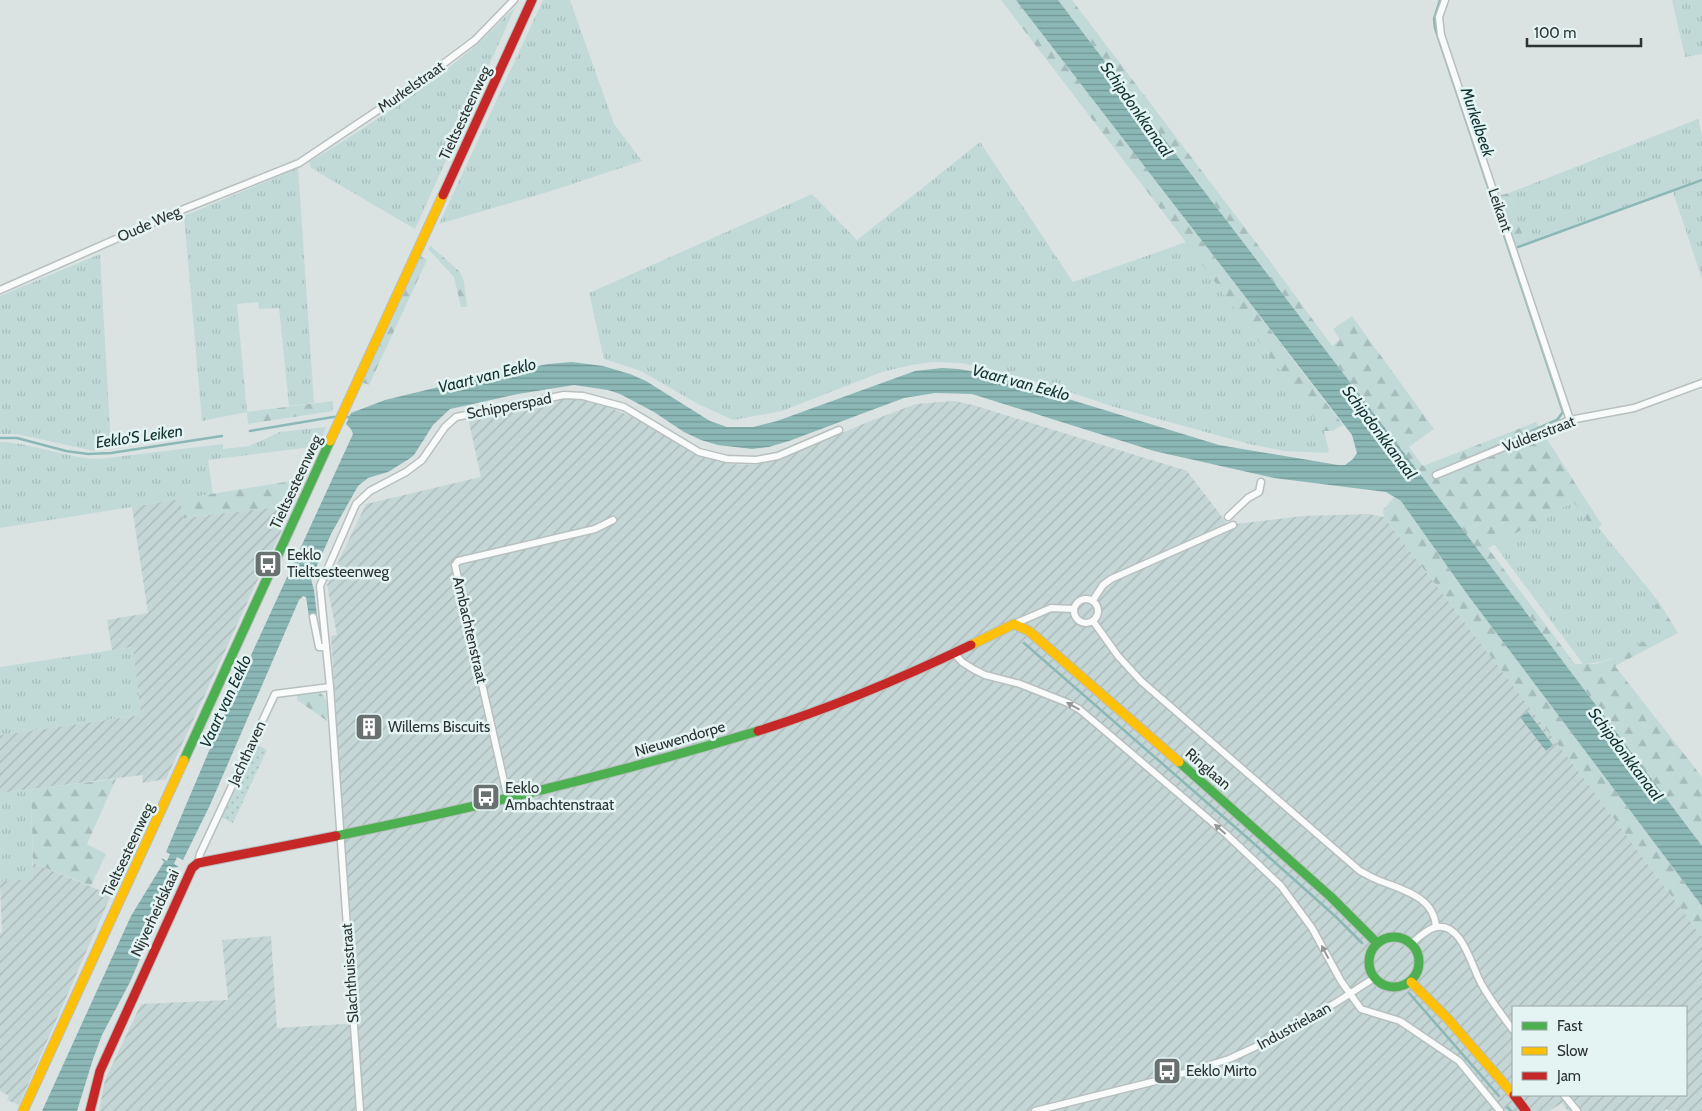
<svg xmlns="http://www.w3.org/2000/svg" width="1702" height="1111" font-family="Cabin,sans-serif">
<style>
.industrial{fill:url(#industrial-furrows);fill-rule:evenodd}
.grass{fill:url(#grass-tufts)}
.forest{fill:url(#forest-firs)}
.park{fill:url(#park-dots)}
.water{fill:url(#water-rules)}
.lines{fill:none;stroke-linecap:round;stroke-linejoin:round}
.stream{stroke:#8bb8b6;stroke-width:2.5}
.street-casing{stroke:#b8bfbe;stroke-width:9}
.fast-casing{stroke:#b8bfbe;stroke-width:11}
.slow-casing{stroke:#b8bfbe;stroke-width:11}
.jam-casing{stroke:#b8bfbe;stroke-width:11}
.street{stroke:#f9fbfb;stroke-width:6}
.fast{stroke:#4caf50;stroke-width:9}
.slow{stroke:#ffc107;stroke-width:9}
.jam{stroke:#c62828;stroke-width:9}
.oneway{fill:#929696}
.labels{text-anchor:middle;stroke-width:5;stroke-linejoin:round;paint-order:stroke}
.street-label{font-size:15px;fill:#2c3232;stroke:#e3f4f3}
.poi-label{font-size:15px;fill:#2c3232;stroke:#e3f4f3;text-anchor:start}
.water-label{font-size:16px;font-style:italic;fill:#10302f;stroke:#e3f4f3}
</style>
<defs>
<pattern id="industrial-furrows" width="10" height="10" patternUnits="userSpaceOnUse" patternTransform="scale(1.25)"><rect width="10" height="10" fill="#c4d6d5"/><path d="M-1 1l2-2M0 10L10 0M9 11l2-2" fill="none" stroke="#a9b8b7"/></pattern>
<pattern id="grass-tufts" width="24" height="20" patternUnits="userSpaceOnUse" patternTransform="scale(1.25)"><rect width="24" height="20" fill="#c1dad8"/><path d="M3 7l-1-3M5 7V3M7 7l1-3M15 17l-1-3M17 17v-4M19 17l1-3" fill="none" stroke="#a6bcba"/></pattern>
<pattern id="forest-firs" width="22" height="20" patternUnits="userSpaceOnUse" patternTransform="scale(1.25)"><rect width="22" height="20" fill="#c1dad8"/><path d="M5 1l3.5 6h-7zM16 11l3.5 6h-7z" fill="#a6bcba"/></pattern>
<pattern id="park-dots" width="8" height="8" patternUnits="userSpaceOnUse" patternTransform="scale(1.25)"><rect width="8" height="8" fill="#c1dad8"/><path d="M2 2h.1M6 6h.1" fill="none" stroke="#a6bcba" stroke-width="1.8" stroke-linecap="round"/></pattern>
<pattern id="water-rules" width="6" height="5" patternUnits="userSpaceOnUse" patternTransform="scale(1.25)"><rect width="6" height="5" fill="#8bb8b6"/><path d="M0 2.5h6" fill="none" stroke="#729695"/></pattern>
</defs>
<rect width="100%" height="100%" fill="#dae3e2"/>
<g class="industrial">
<path d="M560,399H577L609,407L637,419L697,453L730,464L755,465L784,457L868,422L916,404L954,401L973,405L1187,471L1228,525L1303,516L1369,514L1384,517L1586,781L1702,937V1111H1668L1667,1109L1663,1111H1568L1562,1103L1549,1111H99L105,1080L141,1004L228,1000L222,940L271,936L277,1028L360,1023L345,853L331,636L337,635L327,585L366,504L481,477L468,418ZM1513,1007H1686V1095H1513Z"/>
<polygon points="180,499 184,518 294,505 259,577 166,779 143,783 142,775 0,793 0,735 141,715 132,647 112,650 107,620 148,613 132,507"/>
<polygon points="33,863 111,895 19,1105 7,1100 9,1096 0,1091 0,933 2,932 0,881 33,879"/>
</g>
<g class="grass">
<polygon points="543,0 570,0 614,124 642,161 551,191 439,224"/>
<polygon points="1672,0 1702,0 1702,54 1685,57"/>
<path d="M515,8L415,229L311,168L309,162C367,127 425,89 476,45C490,34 501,19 515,8Z"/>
<polygon points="1698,119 1702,135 1702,279 1673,192 1525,243 1509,193"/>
<polygon points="980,142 1073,282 1186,242 1324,431 1329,451 1327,453 1285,451 1249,444 1111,406 1052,386 999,371 961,363 933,362 911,365 882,372 782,411 733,420 698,404 641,371 604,359 589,293 812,194 857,240"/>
<polygon points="298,168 314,403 289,406 279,308 259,309 258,302 237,304 247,412 202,421 184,216"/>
<polygon points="100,254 111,447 94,451 17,434 0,434 0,296"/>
<path d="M326,427L319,446L208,460L213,494L0,528V442C34,443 65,458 99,459L223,444V449L249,446L280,432Z"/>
<path d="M1573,502L1594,530L1598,527L1659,602L1654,606L1670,628C1643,642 1614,664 1583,664L1494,544Z"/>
<polygon points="133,647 141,715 0,735 0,667"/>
<polygon points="31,789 33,879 0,881 0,793"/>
</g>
<g class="forest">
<polygon points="1001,0 1016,0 1089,93 1343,425 1332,431 1324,431 1182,237"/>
<polygon points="1058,0 1072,0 1261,249 1332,346 1340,340 1333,329 1352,316 1434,429 1409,447 1423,466 1536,422 1602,525 1594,530 1573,502 1488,548 1575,664 1596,664 1609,660 1669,628 1654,606 1659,602 1678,633 1615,666 1702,777 1702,846 1534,623"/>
<polygon points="1509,193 1525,243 1516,246 1498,196"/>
<polygon points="431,246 460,272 464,281 467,307 461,307 454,277 428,249"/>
<polygon points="421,256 427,260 369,385 363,383"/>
<polygon points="333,401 333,411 248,424 247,412"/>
<polygon points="304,479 294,505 184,518 180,499"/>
<polygon points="1394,497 1401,501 1467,594 1702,906 1702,937 1586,781 1384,517 1383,510"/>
<path d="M320,693C329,699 328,711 327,721L297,700L298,694Z"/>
<polygon points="116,779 87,844 106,854 91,886 33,863 31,789"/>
</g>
<polygon class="park" points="252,742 267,750 233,823 218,816"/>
<g class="water">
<polygon points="1016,0 1058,0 1534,623 1702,846 1702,906 1467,594 1401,501 1386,492 1274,478 1154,451 972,394 935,393 904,398 789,441 769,447 752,449 718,445 701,440 684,432 654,412 620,394 608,390 574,385 518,394 450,409 433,425 414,455 409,459 388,472 368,478 358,486 331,534 311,579 314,590 317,616 309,617 306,597 303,596 299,600 210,805 183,860 177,857 174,864 179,867 171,868 164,882 163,906 130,982 102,1035 93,1059 77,1111 42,1111 131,916 164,862 161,858 167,861 170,854 166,852 235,690 353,434 351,429 346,424 351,413 385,400 447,385 548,364 572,362 603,366 630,374 646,381 710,421 727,427 753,427 777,421 915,371 942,368 959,369 983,373 1219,445 1338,465 1345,465 1353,459 1357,453 1352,435"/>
<polygon points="1528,712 1553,745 1546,751 1520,717"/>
</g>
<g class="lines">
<g class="stream">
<polyline points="1440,0 1434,19 1435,28 1563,412 1557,420 1463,461"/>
<polyline points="1518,247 1702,180"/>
<polyline points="250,431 333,417 352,417"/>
<polyline points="0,438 17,438 66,451 88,454 111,453 222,436"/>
<polyline points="1024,643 1251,841 1335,916 1362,943"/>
<polyline points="1409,993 1499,1096"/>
<polyline points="1507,1107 1511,1111"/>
</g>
<defs>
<g id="street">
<polyline points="1445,0 1439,17 1441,35 1570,420"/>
<polyline points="0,290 184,209 299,163 411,88 475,40 514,0"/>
<polyline points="1436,475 1570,420 1634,408 1702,383"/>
<polyline points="1228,517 1248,498 1259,492 1261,482"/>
<circle cx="1086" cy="611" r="12"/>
<polyline points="1093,600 1103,585 1111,579 1233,525"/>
<polyline points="313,617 319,647 326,647"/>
<path d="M1093,621L1118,656L1141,681L1360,871C1366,874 1372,878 1378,880C1402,890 1434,896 1436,927"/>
<polyline points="1014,624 1051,608 1074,609"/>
<polyline points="954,653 962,662 973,669 985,675 1020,684 1068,703 1079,709 1111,736 1226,834 1281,886 1312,928 1341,981 1361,1009 1400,1021 1459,1061 1500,1111"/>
<polyline points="508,799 455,565 458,561 595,529 613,520"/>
<polyline points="198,863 200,854 275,694 330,687"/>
<path d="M1411,944C1418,938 1428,928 1437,927C1463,923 1472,969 1482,985C1491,1001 1502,1015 1513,1030"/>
<polyline points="1564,1095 1577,1111"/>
<polyline points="360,1111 330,687 320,586 356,504 370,491 406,472 422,460 445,427 456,417 564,395 583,396 624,407 699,452 727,459 756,460 778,456 839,430"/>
<polyline points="1035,1111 1168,1078 1229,1059 1277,1037 1337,1002 1374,978"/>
</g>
<g id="fast">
<polyline points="184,760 330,441"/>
<polyline points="1179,762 1331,897 1377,943"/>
<path d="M336,836C478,807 619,773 758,731"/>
<circle cx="1394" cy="962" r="25"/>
</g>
<g id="slow">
<polyline points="330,441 443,195"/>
<polyline points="971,645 1014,624 1029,631 1179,762"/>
<polyline points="1411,982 1448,1019 1513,1094"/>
<polyline points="23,1111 184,760"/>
</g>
<g id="jam">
<polyline points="443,195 532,0"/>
<path d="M758,731C832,708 902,678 971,645"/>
<polyline points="1514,1095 1526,1111"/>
<polyline points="90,1111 100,1071 192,868 198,863 336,836"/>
</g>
</defs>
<use href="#street" class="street-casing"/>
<use href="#fast" class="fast-casing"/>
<use href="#slow" class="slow-casing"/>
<use href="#jam" class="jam-casing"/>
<use href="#street" class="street"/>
<use href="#fast" class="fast"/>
<use href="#slow" class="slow"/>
<use href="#jam" class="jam"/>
</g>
<defs><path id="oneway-solid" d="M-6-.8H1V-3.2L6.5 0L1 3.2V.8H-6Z" transform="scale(1.25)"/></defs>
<g class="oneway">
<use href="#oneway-solid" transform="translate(1073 706) rotate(-151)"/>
<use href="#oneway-solid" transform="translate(1220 829) rotate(-139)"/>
<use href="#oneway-solid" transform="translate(1325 952) rotate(-118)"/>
</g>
<defs>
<symbol id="bus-square" viewBox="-11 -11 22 22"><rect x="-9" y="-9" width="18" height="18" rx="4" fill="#697070" stroke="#e3f4f3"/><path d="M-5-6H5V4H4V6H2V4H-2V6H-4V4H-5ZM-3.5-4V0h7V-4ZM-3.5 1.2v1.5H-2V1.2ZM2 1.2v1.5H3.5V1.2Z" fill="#fff"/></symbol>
<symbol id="building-square" viewBox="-11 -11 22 22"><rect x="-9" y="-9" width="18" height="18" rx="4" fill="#697070" stroke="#e3f4f3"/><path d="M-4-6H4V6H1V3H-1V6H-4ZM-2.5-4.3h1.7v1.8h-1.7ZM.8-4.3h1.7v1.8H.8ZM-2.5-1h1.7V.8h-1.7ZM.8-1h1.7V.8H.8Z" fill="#fff"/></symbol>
</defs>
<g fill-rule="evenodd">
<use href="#bus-square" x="252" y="548" width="32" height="32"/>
<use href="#building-square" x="353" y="711" width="32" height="32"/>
<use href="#bus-square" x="470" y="781" width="32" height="32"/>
<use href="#bus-square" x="1151" y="1055" width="32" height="32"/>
</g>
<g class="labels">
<g class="street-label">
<text transform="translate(411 87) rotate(-35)" y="5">Murkelstraat</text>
<text transform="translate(465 113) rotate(-65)" y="5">Tieltsesteenweg</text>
<text transform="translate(1500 210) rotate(71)" y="5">Leikant</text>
<text transform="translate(149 224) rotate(-24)" y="5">Oude Weg</text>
<text transform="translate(509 406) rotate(-11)" y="5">Schipperspad</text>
<text transform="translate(1539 434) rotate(-21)" y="5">Vulderstraat</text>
<text transform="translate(296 482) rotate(-65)" y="5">Tieltsesteenweg</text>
<text transform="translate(470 630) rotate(77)" y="5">Ambachtenstraat</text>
<text transform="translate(680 739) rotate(-16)" y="5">Nieuwendorpe</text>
<text transform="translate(247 753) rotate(-65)" y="5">Jachthaven</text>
<text transform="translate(1208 769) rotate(41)" y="5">Ringlaan</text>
<text transform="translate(128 850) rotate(-65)" y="5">Tieltsesteenweg</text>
<text transform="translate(155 913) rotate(-65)" y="5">Nijverheidskaai</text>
<text transform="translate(350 973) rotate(-94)" y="5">Slachthuisstraat</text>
<text transform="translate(1294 1026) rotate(-29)" y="5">Industrielaan</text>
</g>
<g class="poi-label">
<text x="287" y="560">Eeklo<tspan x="287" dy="17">Tieltsesteenweg</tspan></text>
<text x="388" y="732">Willems Biscuits</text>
<text x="505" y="793">Eeklo<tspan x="505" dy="17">Ambachtenstraat</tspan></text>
<text x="1186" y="1076">Eeklo Mirto</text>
</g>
<g class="water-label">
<text transform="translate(1137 109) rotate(55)" y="6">Schipdonkkanaal</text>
<text transform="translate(1478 122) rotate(71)" y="6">Murkelbeek</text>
<text transform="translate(487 375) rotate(-14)" y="6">Vaart van Eeklo</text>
<text transform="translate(1021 382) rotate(15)" y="6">Vaart van Eeklo</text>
<text transform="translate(1380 432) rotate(53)" y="6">Schipdonkkanaal</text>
<text transform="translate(139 436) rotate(-8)" y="6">Eeklo'S Leiken</text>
<text transform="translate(225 701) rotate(-65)" y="6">Vaart van Eeklo</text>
<text transform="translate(1626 754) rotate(53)" y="6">Schipdonkkanaal</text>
</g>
</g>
<rect x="1512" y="1006" width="175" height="90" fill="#e3f4f3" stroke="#9aa6a6"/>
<rect x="1522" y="1022" width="25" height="8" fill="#4caf50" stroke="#9aa6a6"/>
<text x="1557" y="1031" font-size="15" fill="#2c3232">Fast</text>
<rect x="1522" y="1047" width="25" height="8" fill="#ffc107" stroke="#9aa6a6"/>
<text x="1557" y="1056" font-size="15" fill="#2c3232">Slow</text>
<rect x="1522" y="1072" width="25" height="8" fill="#c62828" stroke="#9aa6a6"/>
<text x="1557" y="1081" font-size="15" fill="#2c3232">Jam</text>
<path d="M1527 38v8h114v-8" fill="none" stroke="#2c3232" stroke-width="2.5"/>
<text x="1534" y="38" font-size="15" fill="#2c3232" stroke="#e3f4f3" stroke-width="4" paint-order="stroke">100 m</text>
</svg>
